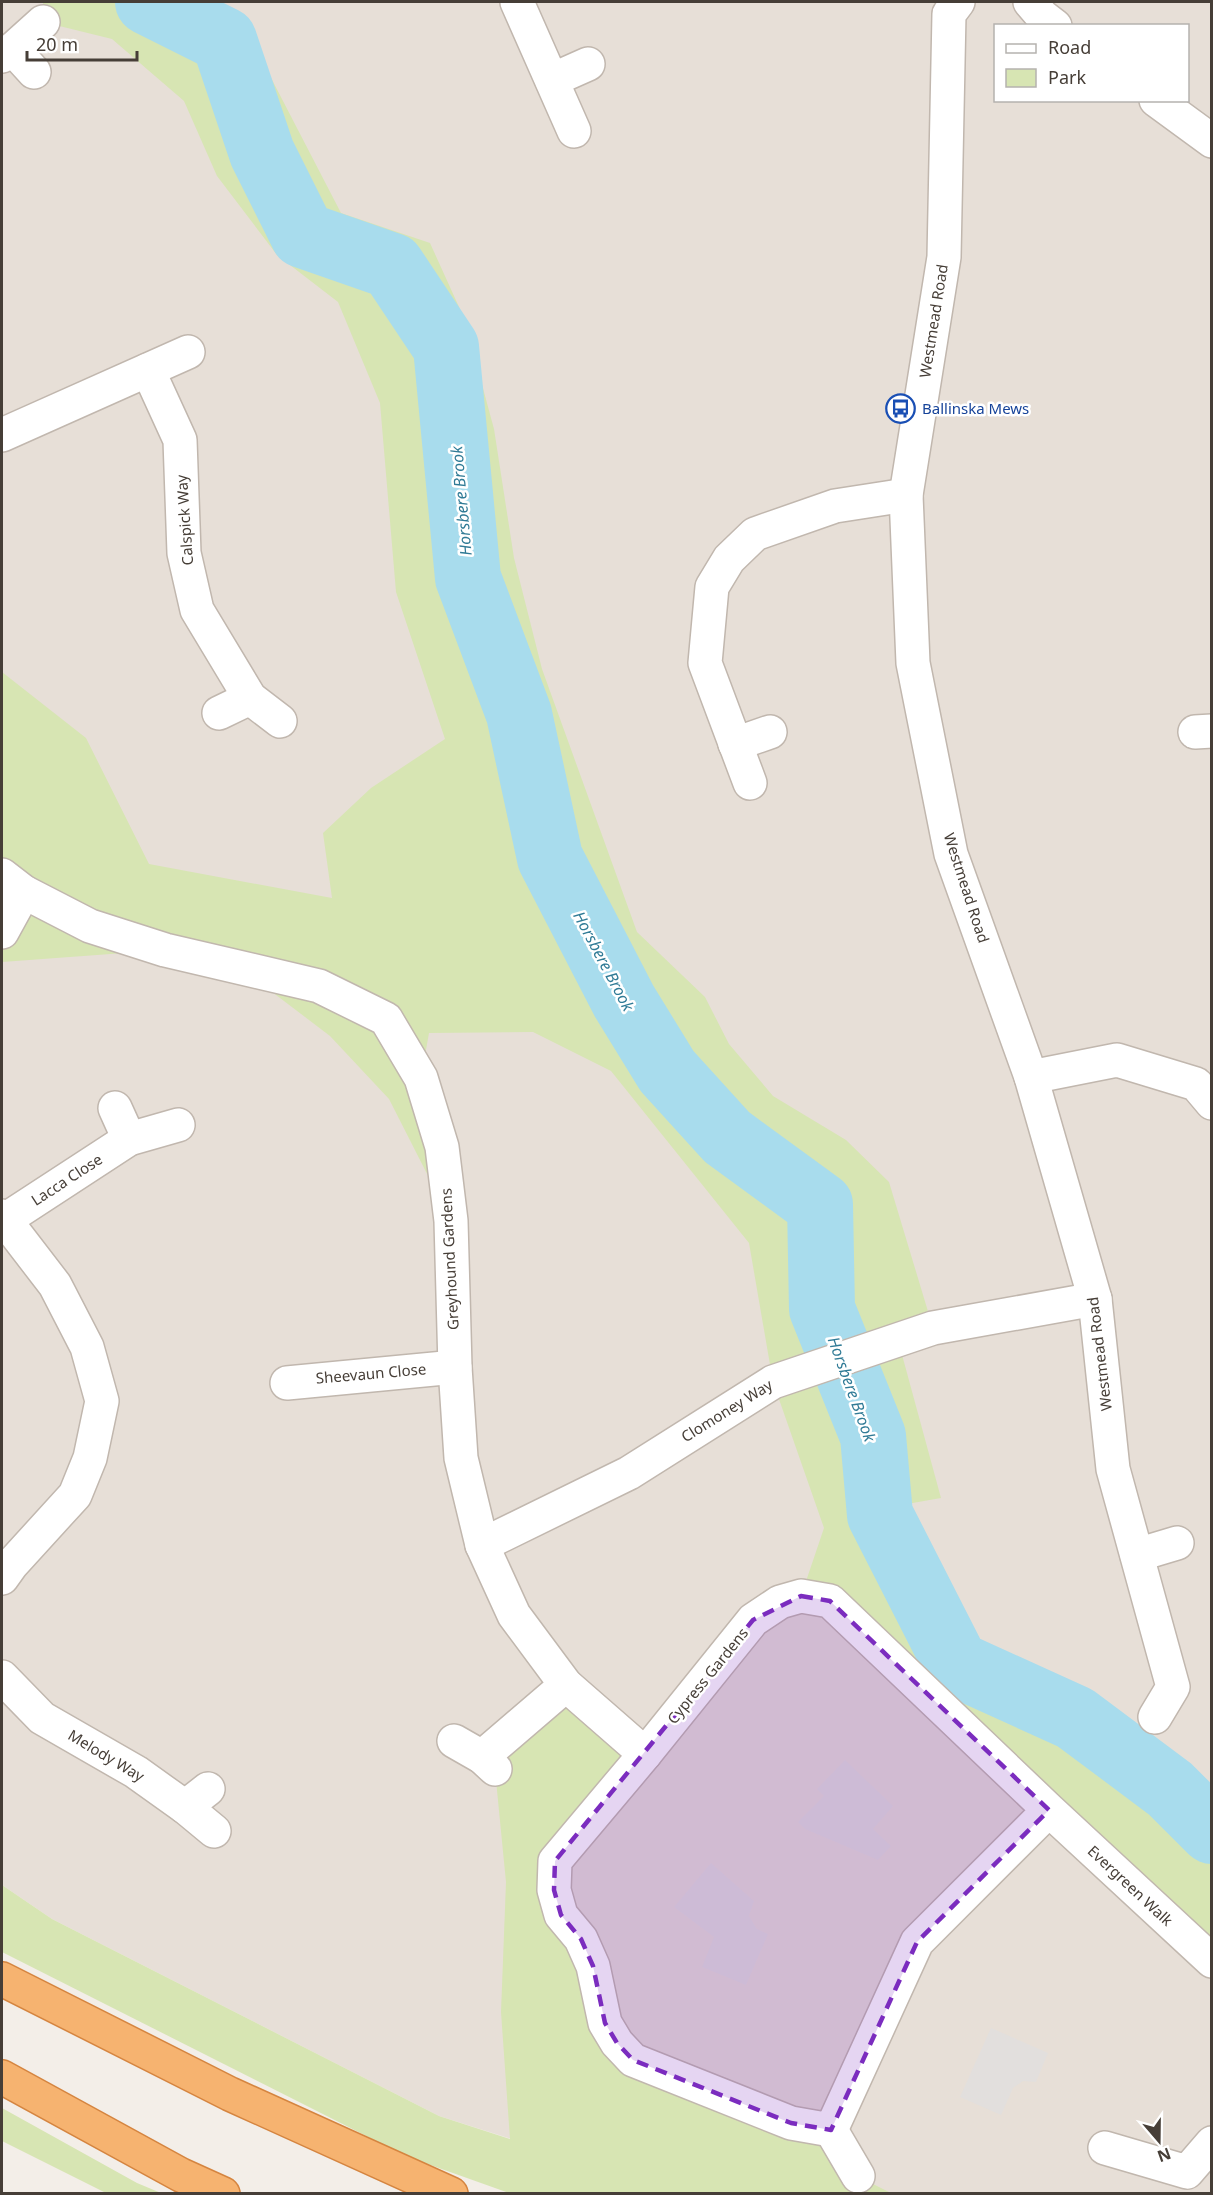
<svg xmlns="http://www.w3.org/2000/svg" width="1213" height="2195" font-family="'Noto Sans',sans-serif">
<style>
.residential{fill:#e7dfd7;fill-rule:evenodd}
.green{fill:#d7e5b3}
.parking{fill:#e2dfdd}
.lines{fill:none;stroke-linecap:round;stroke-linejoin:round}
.river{stroke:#a8dced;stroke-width:66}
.minor-casing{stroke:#c1b7ae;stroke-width:36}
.highway-casing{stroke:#d58540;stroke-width:36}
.minor{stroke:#fff;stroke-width:33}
.highway{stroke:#f6b370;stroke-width:33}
.marked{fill:#7b2cbf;fill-opacity:0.2;stroke:#7b2cbf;stroke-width:4.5;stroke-dasharray:12 8;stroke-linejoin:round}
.labels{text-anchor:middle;stroke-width:5;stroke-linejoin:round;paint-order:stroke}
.street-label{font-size:15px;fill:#463e37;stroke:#fff}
.transit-label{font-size:15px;fill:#164399;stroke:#fff;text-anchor:start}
.water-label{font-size:16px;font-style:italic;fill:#307b96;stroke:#fff}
</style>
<rect width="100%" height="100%" fill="#f3eee8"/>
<path class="residential" d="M2,2H1211V2193H682L439,2116L52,1919L2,1885ZM996,26H1188V100H996Z"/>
<g class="green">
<polygon points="43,2 214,2 238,14 341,213 430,243 464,318 494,429 514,558 542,669 637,932 705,997 729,1044 773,1096 846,1140 889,1182 933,1328 898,1340 941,1498 907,1504 972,1640 1137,1735 1211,1810 1211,1961 801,1596 824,1528 773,1382 749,1243 611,1071 533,1032 429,1033 421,1078 451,1221 389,1099 330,1036 242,969 165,950 2,962 2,672 86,738 149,864 332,898 323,833 371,788 445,739 396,592 380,403 338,302 277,255 217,176 184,101 112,39 43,22"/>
<polygon points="566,1685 645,1754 555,1861 617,2043 831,2130 857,2176 891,2193 509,2193 408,2157 2,1952 2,1885 52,1919 439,2116 510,2139 501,2012 506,1882 495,1770"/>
<polygon points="2,2108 137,2183 161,2193 106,2193 2,2141"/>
</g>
<g class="parking">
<polygon points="845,1760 893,1806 873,1829 891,1846 878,1860 805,1829 798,1822 824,1796 817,1789"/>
<polygon points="711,1863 754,1901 749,1916 757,1929 768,1934 746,1985 702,1967 714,1937 674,1907"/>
<polygon points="991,2028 1048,2053 1036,2082 1023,2081 1013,2088 1001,2115 960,2097"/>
</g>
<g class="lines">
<polyline class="river" points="148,2 224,40 262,153 303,235 392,266 446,347 468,578 519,714 550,858 624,1001 667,1071 727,1137 820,1205 822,1309 873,1436 880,1515 956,1664 1075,1718 1170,1789 1212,1831"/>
<defs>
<g id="minor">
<polyline points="517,2 574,131"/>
<polyline points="958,2 949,14 944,257 906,495 913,663 951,854 1031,1077 1095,1299 1113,1469 1173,1687 1155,1717"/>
<polyline points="1030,2 1042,16 1055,26"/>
<polyline points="13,49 34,72"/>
<polyline points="2,56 13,49 43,22"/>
<polyline points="552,80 588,64"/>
<polyline points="1156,100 1212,141"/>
<polyline points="148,370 180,440 184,553 197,610 250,698 280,721"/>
<polyline points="2,435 188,352"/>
<polyline points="219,713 250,698"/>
<polyline points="1195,732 1212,731"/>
<polyline points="735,744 770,732"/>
<polyline points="750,783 705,663 712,587 729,559 755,534 835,506 906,495"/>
<polyline points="2,875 24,892 90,926 165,950 319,986 386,1019 421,1078 442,1147 451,1221 455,1367 461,1458 482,1545 514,1615 566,1685 645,1754"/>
<polyline points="2,932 24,892"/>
<polyline points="1031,1077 1117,1060 1196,1084 1212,1103"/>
<polyline points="115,1108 129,1139"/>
<polyline points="2,1216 55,1285 87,1347 102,1401 90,1458 75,1495 12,1564 2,1578"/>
<polyline points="5,1220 129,1139 178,1125"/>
<polyline points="287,1383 455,1367"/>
<polyline points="482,1545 629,1473 773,1382 933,1328 1095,1299"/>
<polyline points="1137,1555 1177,1543"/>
<polyline points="2,1677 42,1718 136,1772 185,1807 214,1831"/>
<polyline points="454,1741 482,1757 495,1769"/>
<polyline points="482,1757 566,1685"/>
<polyline points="185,1807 208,1789"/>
<polyline points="1049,1810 917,1942 831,2130 791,2123 633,2060 617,2043 605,2023 593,1966 581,1939 561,1915 554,1890 555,1861 645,1754 753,1620 780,1602 801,1596 830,1601 1049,1810 1212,1961"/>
<polyline points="831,2130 858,2176"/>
<polyline points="1105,2148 1187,2172 1212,2143"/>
</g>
<g id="highway">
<polyline points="2,1979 230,2094 451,2194"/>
<polyline points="2,2077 181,2175 223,2194"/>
</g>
</defs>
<use href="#minor" class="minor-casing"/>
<use href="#highway" class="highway-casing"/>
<use href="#minor" class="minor"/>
<use href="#highway" class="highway"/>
</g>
<path class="marked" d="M801,1596L830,1601L1049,1810L917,1942L831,2130L791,2123L633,2060L617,2043L605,2023L593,1966L581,1939L561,1915L554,1890L555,1861L753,1620Z"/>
<defs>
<symbol id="bus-ring" viewBox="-11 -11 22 22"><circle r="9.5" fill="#fff" stroke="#1a4fb4" stroke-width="1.5"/><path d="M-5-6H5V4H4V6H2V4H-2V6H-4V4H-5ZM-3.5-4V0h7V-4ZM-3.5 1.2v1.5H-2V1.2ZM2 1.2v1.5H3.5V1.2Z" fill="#1a4fb4"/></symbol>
</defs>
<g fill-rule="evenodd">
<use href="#bus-ring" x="884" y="392" width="33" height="33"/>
</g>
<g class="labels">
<g class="street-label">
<text transform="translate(934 321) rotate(-81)" y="5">Westmead Road</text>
<text transform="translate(185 520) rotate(-94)" y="5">Calspick Way</text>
<text transform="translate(966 888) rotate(72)" y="5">Westmead Road</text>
<text transform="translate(67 1180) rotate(-33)" y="5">Lacca Close</text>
<text transform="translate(450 1259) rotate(-93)" y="5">Greyhound Gardens</text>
<text transform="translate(1100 1354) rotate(-97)" y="5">Westmead Road</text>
<text transform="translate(371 1374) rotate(-5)" y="5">Sheevaun Close</text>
<text transform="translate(727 1411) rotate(-32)" y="5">Clomoney Way</text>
<text transform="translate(708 1676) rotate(-51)" y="5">Cypress Gardens</text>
<text transform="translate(106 1756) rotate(31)" y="5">Melody Way</text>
<text transform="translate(1130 1886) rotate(43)" y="5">Evergreen Walk</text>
</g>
<g class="transit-label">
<text x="922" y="414">Ballinska Mews</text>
</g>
<g class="water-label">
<text transform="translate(461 501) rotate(-95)" y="6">Horsbere Brook</text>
<text transform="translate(604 961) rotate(62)" y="6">Horsbere Brook</text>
<text transform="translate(852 1389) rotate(70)" y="6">Horsbere Brook</text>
</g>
</g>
<rect width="1213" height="2195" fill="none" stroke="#463e37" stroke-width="6"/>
<rect x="994" y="24" width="195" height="78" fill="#ffffff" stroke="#b5b2af" stroke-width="1.5"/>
<rect x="1006" y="44" width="30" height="9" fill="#ffffff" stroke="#b5b2af" stroke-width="1.5"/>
<text x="1048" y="54" font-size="18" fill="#463e37">Road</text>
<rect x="1006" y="69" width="30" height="18" fill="#d7e5b3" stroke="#b5b2af" stroke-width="1.5"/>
<text x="1048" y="84" font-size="18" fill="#463e37">Park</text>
<g transform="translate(1159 2141) rotate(160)" stroke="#ffffff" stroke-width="4.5" paint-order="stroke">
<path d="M0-4.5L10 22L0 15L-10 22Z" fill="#463e37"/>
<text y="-9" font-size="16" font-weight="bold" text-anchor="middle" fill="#463e37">N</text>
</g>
<path d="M27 51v9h110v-9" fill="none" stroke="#463e37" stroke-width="3"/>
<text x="36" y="51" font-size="18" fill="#463e37" stroke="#ffffff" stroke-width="4.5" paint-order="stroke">20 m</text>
</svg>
